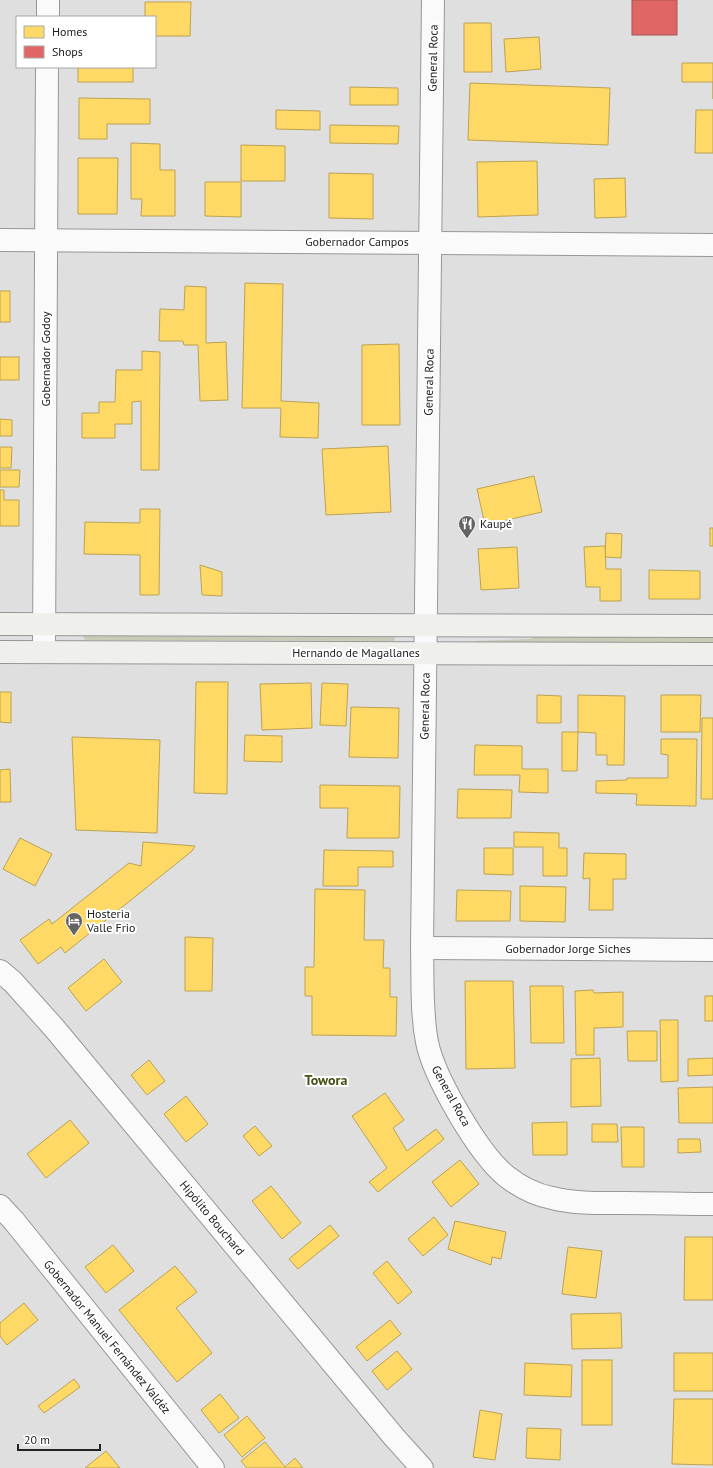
<svg xmlns="http://www.w3.org/2000/svg" width="713" height="1468" font-family="'PT Sans',sans-serif">
<style>
.green{fill:#c8ccb6}
.homes{fill:#ffd966;stroke:#bca252}
.shops{fill:#e06666;stroke:#a75252}
.lines{fill:none;stroke-linecap:round;stroke-linejoin:round}
.minor-casing{stroke:#979798;stroke-width:24}
.secondary-casing{stroke:#979798;stroke-width:24}
.minor{stroke:#fafafa;stroke-width:22}
.secondary{stroke:#efefec;stroke-width:22}
.labels{text-anchor:middle;stroke-width:4;stroke-linejoin:round;paint-order:stroke}
.street-label{font-size:12px;fill:#212223;stroke:#fff}
.poi-label{font-size:12px;fill:#212223;stroke:#fff;text-anchor:start}
.quarter-label{font-size:14px;font-weight:bold;fill:#484e14;stroke:#fff}
</style>
<rect width="100%" height="100%" fill="#dfdfe0"/>
<g class="green">
<polygon points="85,634 393,636 395,638 394,641 85,640 83,636"/>
<polygon points="537,636 713,638 713,642 476,642 475,641 530,639"/>
</g>
<g class="homes">
<polygon points="145,2 191,2 190,36 155,36 155,17 145,17"/>
<polygon points="464,23 491,23 492,72 464,72"/>
<polygon points="539,37 541,69 506,72 504,39"/>
<polygon points="682,63 713,63 713,99 713,82 682,82"/>
<rect x="78" y="67" width="55" height="15"/>
<polygon points="470,83 610,88 608,145 468,140"/>
<polygon points="350,87 398,88 398,105 350,105"/>
<polygon points="79,98 150,99 150,124 107,124 107,139 79,139"/>
<polygon points="276,110 320,111 320,130 276,129"/>
<polygon points="696,110 713,110 713,153 695,153"/>
<polygon points="330,125 399,126 398,144 330,143"/>
<polygon points="131,143 160,144 160,170 175,170 175,216 141,216 142,199 131,199"/>
<polygon points="241,145 285,146 285,181 241,181"/>
<polygon points="78,158 118,158 117,214 78,214"/>
<polygon points="537,161 538,215 478,217 477,162"/>
<polygon points="329,173 373,174 373,219 329,218"/>
<polygon points="625,178 626,217 595,218 594,179"/>
<polygon points="205,182 241,182 241,217 205,216"/>
<polygon points="245,283 283,284 281,401 319,403 318,438 280,437 281,408 242,408"/>
<polygon points="185,286 206,287 206,343 226,342 228,400 200,401 198,345 184,345 183,341 159,341 160,309 184,310"/>
<rect x="0" y="291" width="10" height="31"/>
<polygon points="399,344 400,425 362,425 362,345"/>
<polygon points="142,351 160,352 159,470 141,470 141,401 132,402 132,424 115,424 115,438 82,438 82,413 99,413 99,402 115,402 116,370 142,370"/>
<rect x="0" y="357" width="19" height="23"/>
<polygon points="0,419 12,420 12,436 0,436"/>
<polygon points="388,446 391,512 326,515 322,449"/>
<polygon points="0,447 12,447 11,468 0,468"/>
<polygon points="0,470 20,470 19,487 0,487"/>
<polygon points="534,476 542,512 485,525 477,489"/>
<polygon points="0,490 4,490 4,500 19,500 19,526 0,526"/>
<polygon points="140,509 160,509 159,595 140,595 140,555 84,554 85,522 140,523"/>
<rect x="710" y="528" width="3" height="18"/>
<polygon points="606,533 622,534 621,558 605,557"/>
<polygon points="605,546 606,569 621,569 621,601 600,601 600,587 586,587 584,547"/>
<polygon points="517,547 519,588 481,590 478,549"/>
<polygon points="200,565 222,572 222,596 202,595"/>
<polygon points="649,570 700,571 700,599 649,599"/>
<polygon points="196,682 228,682 227,794 194,793"/>
<polygon points="311,683 312,728 262,730 260,684"/>
<polygon points="322,683 348,684 346,726 320,725"/>
<polygon points="0,692 11,692 11,723 0,722"/>
<polygon points="537,695 561,696 561,723 537,723"/>
<polygon points="578,695 625,696 624,765 607,765 607,755 596,755 596,733 578,732"/>
<polygon points="661,695 701,695 700,732 661,732"/>
<polygon points="351,707 399,708 398,758 349,757"/>
<polygon points="702,718 713,718 713,799 701,799"/>
<polygon points="562,732 578,732 577,771 562,771"/>
<polygon points="245,735 282,736 282,762 244,761"/>
<polygon points="72,737 160,740 157,833 76,830"/>
<polygon points="661,739 697,739 696,806 636,805 637,794 596,793 596,781 627,780 627,778 668,778 668,755 661,754"/>
<polygon points="475,745 522,746 522,769 548,769 548,793 519,792 520,775 474,775"/>
<polygon points="10,769 11,802 0,802 0,770"/>
<polygon points="320,785 400,786 399,838 347,838 348,808 320,808"/>
<polygon points="458,789 512,790 511,818 457,818"/>
<polygon points="514,832 559,833 559,848 567,848 567,876 543,876 543,847 514,847"/>
<polygon points="20,838 52,854 35,886 3,869"/>
<polygon points="143,842 195,846 192,851 65,953 61,947 38,964 20,940 49,919 52,924 129,863 141,866"/>
<polygon points="484,848 513,848 513,875 484,874"/>
<polygon points="324,850 393,851 393,867 358,867 358,886 323,886"/>
<polygon points="584,853 626,854 626,879 613,879 613,910 589,910 590,878 583,879"/>
<polygon points="520,886 566,887 565,922 520,921"/>
<polygon points="315,889 365,890 364,940 384,940 383,968 390,968 390,997 397,997 396,1036 312,1035 312,996 305,996 305,967 314,967"/>
<polygon points="457,890 511,891 510,921 456,921"/>
<polygon points="185,937 213,938 212,991 185,991"/>
<polygon points="104,959 122,982 86,1011 68,988"/>
<polygon points="465,981 513,981 515,1068 466,1069"/>
<polygon points="530,986 563,986 564,1043 531,1043"/>
<polygon points="593,990 594,993 623,992 623,1027 594,1028 594,1055 576,1055 575,991"/>
<rect x="705" y="996" width="8" height="25"/>
<polygon points="660,1020 678,1020 678,1081 661,1082"/>
<polygon points="627,1031 657,1031 657,1061 628,1061"/>
<polygon points="600,1058 601,1106 571,1107 571,1059"/>
<polygon points="713,1058 713,1075 688,1076 688,1059"/>
<polygon points="149,1060 165,1081 147,1095 131,1075"/>
<polygon points="713,1087 713,1123 679,1123 678,1088"/>
<polygon points="385,1093 404,1120 393,1128 407,1151 436,1129 444,1139 378,1192 369,1182 387,1168 352,1116"/>
<polygon points="186,1096 208,1124 186,1142 164,1114"/>
<polygon points="70,1120 89,1143 46,1178 27,1154"/>
<polygon points="567,1122 567,1155 533,1155 532,1123"/>
<polygon points="592,1124 617,1124 618,1142 592,1142"/>
<polygon points="255,1126 272,1146 259,1156 243,1136"/>
<polygon points="621,1127 644,1127 644,1167 622,1167"/>
<polygon points="678,1139 700,1139 701,1152 678,1153"/>
<polygon points="460,1160 479,1184 451,1207 432,1182"/>
<polygon points="271,1186 301,1223 282,1239 252,1201"/>
<polygon points="434,1217 448,1235 423,1256 408,1239"/>
<polygon points="455,1221 506,1232 501,1259 492,1257 491,1265 448,1249"/>
<polygon points="330,1225 339,1236 298,1269 289,1259"/>
<polygon points="685,1237 713,1237 713,1300 684,1300"/>
<polygon points="113,1245 134,1271 106,1293 85,1267"/>
<polygon points="568,1247 602,1251 596,1298 562,1294"/>
<polygon points="387,1261 412,1292 398,1304 373,1273"/>
<polygon points="175,1266 197,1292 176,1308 212,1353 177,1382 119,1310"/>
<polygon points="24,1303 38,1320 7,1345 0,1336 0,1323"/>
<polygon points="621,1313 622,1348 572,1349 571,1314"/>
<polygon points="390,1320 401,1334 367,1361 356,1347"/>
<polygon points="397,1351 412,1369 387,1390 372,1371"/>
<rect x="674" y="1353" width="39" height="38"/>
<rect x="582" y="1360" width="30" height="65"/>
<polygon points="525,1363 572,1365 571,1397 524,1395"/>
<polygon points="74,1379 80,1387 44,1413 38,1406"/>
<polygon points="220,1394 239,1418 219,1433 201,1410"/>
<polygon points="674,1399 713,1399 713,1465 672,1464"/>
<polygon points="480,1410 502,1414 495,1460 473,1457"/>
<polygon points="247,1416 265,1438 242,1457 224,1435"/>
<polygon points="527,1428 561,1429 560,1460 526,1458"/>
<polygon points="265,1442 285,1467 295,1458 303,1468 247,1468 241,1461"/>
<polygon points="106,1451 120,1468 85,1468"/>
</g>
<rect class="shops" x="632" y="0" width="45" height="35"/>
<g class="lines">
<defs>
<g id="minor">
<path d="M433,0L422,948C423,979 421,1011 427,1042C434,1077 478,1153 506,1176C520,1187 536,1195 552,1198C576,1204 601,1203 625,1203C654,1203 684,1204 713,1204"/>
<polyline points="48,17 48,0"/>
<polyline points="0,240 713,245"/>
<polyline points="44,652 47,67"/>
<polyline points="422,948 713,950"/>
<polyline points="0,971 13,982 55,1029 394,1437 422,1468"/>
<polyline points="0,1206 14,1221 213,1468"/>
</g>
<g id="secondary">
<polyline points="0,624 713,626"/>
<polyline points="0,652 713,654"/>
</g>
</defs>
<use href="#minor" class="minor-casing"/>
<use href="#secondary" class="secondary-casing"/>
<use href="#minor" class="minor"/>
<use href="#secondary" class="secondary"/>
</g>
<defs>
<symbol id="restaurant-pin" viewBox="-11 -11 22 30"><path d="M0 17L-7.5 6A9.5 9.5 0 1 1 7.5 6Z" fill="#646465" stroke="#fff"/><path d="M-5-6h1v4h1v-4h1v4h1v-4h1v5L-1.5 .5V6h-2V.5L-5-1ZM5-6V6H3V1.5H1.5Q1.5-4 5-6Z" fill="#fff"/></symbol>
<symbol id="hotel-pin" viewBox="-11 -11 22 30"><path d="M0 17L-7.5 6A9.5 9.5 0 1 1 7.5 6Z" fill="#646465" stroke="#fff"/><path d="M-6-4.5h1.5V1H6V5H4.5V3h-9V5H-6ZM-4 0a1.8 1.8 0 1 1 3.6 0ZM.5 0V-2.5h3Q6-2.5 6 0Z" fill="#fff"/></symbol>
</defs>
<g fill-rule="evenodd">
<use href="#restaurant-pin" x="457" y="514" width="20" height="27"/>
<use href="#hotel-pin" x="64" y="911" width="20" height="27"/>
</g>
<g class="labels">
<g class="street-label">
<text transform="translate(433 58) rotate(-89)" y="4">General Roca</text>
<text x="357" y="246">Gobernador Campos</text>
<text transform="translate(46 359) rotate(-90)" y="4">Gobernador Godoy</text>
<text transform="translate(429 382) rotate(-89)" y="4">General Roca</text>
<text x="356" y="657">Hernando de Magallanes</text>
<text transform="translate(425 706) rotate(-89)" y="4">General Roca</text>
<text x="568" y="953">Gobernador Jorge Siches</text>
<text transform="translate(451 1096) rotate(61)" y="4">General Roca</text>
<text transform="translate(212 1218) rotate(50)" y="4">Hipólito Bouchard</text>
<text transform="translate(107 1337) rotate(51)" y="4">Gobernador Manuel Fernández Valdéz</text>
</g>
<g class="poi-label">
<text x="480" y="528">Kaupé</text>
<text x="87" y="918">Hosteria<tspan x="87" dy="14">Valle Frio</tspan></text>
</g>
<g class="quarter-label">
<text x="326" y="1085">Towora</text>
</g>
</g>
<rect x="16" y="16" width="140" height="52" fill="#ffffff" stroke="#a6a7a7"/>
<rect x="24" y="26" width="20" height="12" fill="#ffd966" stroke="#a6a7a7"/>
<text x="52" y="36" font-size="12" fill="#212223">Homes</text>
<rect x="24" y="46" width="20" height="12" fill="#e06666" stroke="#a6a7a7"/>
<text x="52" y="56" font-size="12" fill="#212223">Shops</text>
<path d="M18 1444v6h82v-6" fill="none" stroke="#212223" stroke-width="2"/>
<text x="24" y="1444" font-size="12" fill="#212223" stroke="#ffffff" stroke-width="3" paint-order="stroke">20 m</text>
</svg>
